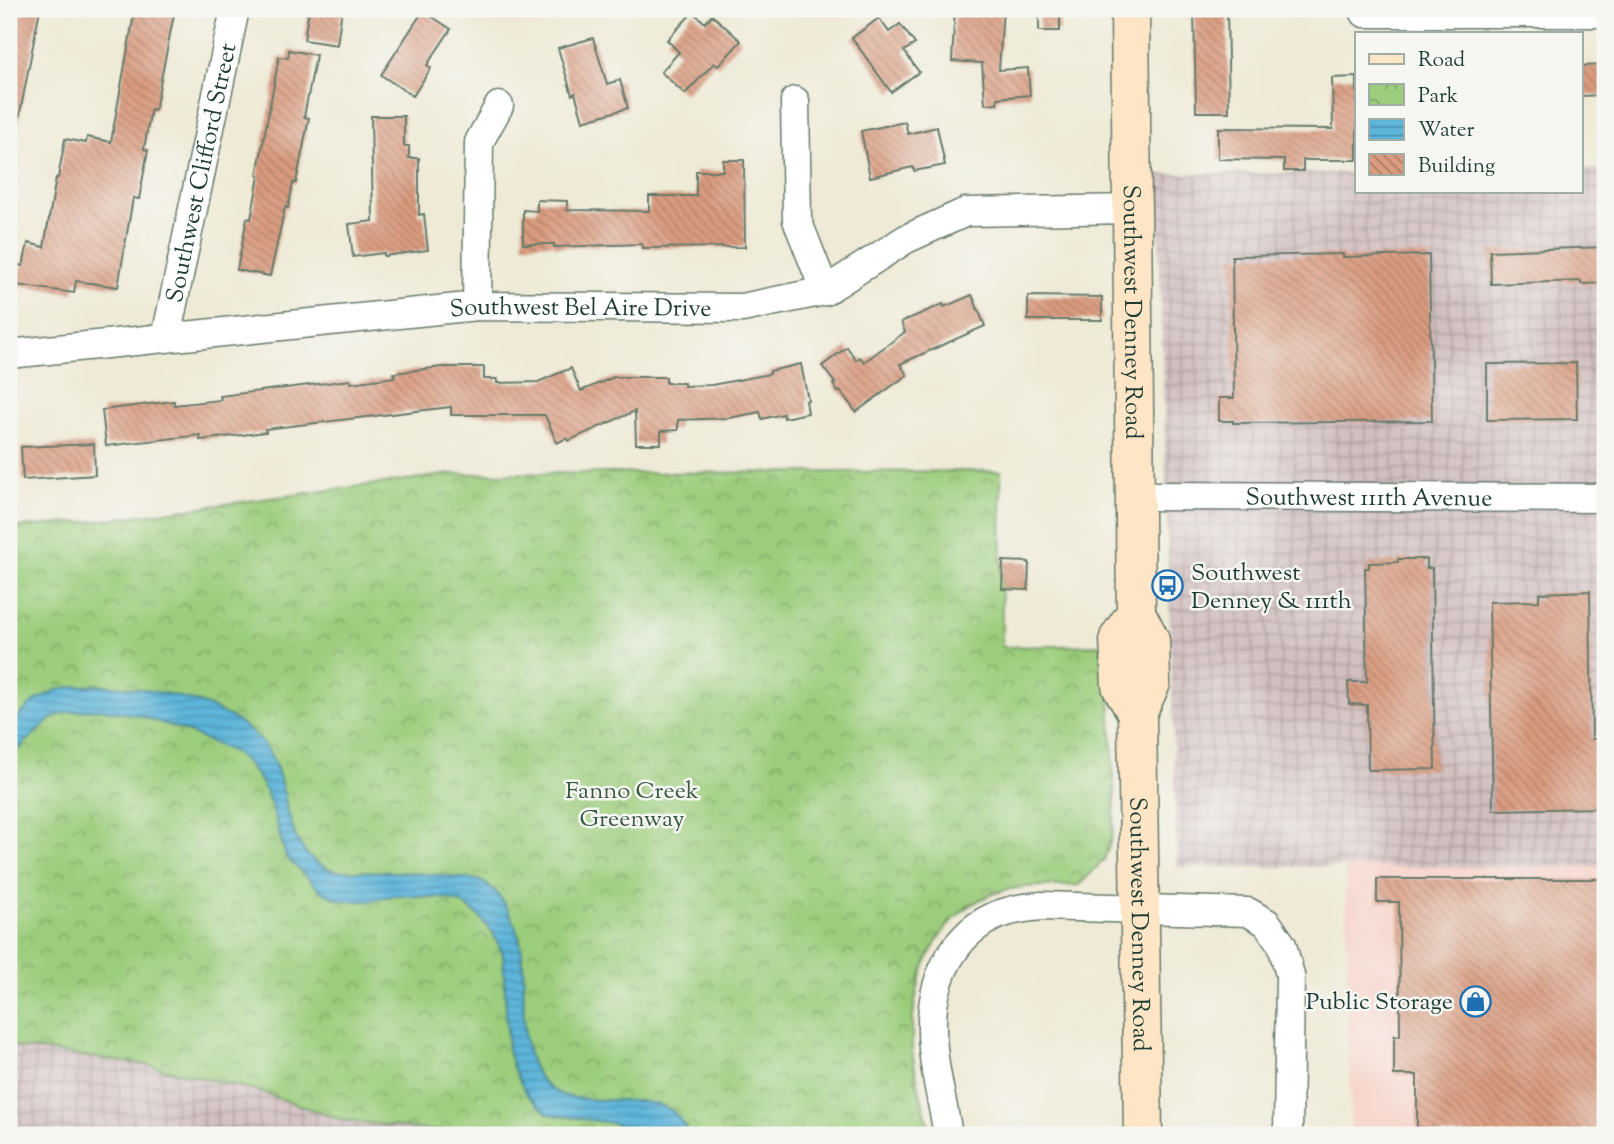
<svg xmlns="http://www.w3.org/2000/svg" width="1614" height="1144" font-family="'Sorts Mill Goudy',serif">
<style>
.built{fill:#f7d1c7}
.industrial{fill:url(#industrial-grid)}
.park{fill:url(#park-crowns);stroke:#5e8558;stroke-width:2}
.water{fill:url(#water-rules);stroke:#3e7987;stroke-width:2}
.building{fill:url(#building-back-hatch)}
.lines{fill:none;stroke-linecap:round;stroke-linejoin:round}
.street-casing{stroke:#677a6c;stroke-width:31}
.secondary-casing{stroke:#677a6c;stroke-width:41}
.street{stroke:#fff;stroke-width:28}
.secondary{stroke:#fee5c5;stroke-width:38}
.labels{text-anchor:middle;stroke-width:5;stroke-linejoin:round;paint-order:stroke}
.street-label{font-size:24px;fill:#1f3d34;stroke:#f6f6f2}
.poi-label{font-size:24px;fill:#1f3d34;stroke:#f6f6f2;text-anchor:start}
.park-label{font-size:24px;fill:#385a42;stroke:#f6f6f2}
</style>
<defs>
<pattern id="industrial-grid" width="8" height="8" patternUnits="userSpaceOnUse" patternTransform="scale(1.75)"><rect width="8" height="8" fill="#d2bfc0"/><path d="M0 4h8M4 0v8" fill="none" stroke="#aa9c9d"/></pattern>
<pattern id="park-crowns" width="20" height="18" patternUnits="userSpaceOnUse" patternTransform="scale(1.75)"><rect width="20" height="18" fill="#9ccd7c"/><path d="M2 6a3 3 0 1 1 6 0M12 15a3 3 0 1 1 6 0" fill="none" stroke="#7fa866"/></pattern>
<pattern id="water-rules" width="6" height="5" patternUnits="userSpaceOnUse" patternTransform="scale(1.75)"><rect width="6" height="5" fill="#5db5da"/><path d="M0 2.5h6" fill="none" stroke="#4c94b2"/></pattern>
<pattern id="building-back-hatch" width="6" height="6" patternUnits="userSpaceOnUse" patternTransform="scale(1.75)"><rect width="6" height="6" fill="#da9b7f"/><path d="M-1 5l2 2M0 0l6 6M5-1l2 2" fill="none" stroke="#b08069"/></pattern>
</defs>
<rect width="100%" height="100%" fill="#f6f6f2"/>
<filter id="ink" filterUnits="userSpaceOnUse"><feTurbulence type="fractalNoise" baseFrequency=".0143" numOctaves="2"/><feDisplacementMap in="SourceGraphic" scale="14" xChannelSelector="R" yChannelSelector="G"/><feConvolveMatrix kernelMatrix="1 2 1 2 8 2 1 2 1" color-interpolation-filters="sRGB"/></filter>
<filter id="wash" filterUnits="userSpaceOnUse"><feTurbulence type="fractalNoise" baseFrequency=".00686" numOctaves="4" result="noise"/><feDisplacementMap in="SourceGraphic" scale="28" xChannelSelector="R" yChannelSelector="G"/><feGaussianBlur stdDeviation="1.57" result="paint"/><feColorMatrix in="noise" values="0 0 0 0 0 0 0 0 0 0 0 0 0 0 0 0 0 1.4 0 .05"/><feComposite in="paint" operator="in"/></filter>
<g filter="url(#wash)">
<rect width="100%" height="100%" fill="#eeead5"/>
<polygon class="built" points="1345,867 1605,867 1605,1135 1351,1135"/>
<g class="industrial">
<polygon points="1581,169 1605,169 1605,867 1177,867 1157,174 1357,172 1357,191 1581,191"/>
<polygon points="9,1046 147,1065 255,1090 342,1120 469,1135 9,1135"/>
</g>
<path class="park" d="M1001,471L1002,647L1108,645L1115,807L1112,837L1104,860L1079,885C1056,886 1026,885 1005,890C935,908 910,981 912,1047C913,1073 925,1109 931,1135H469L342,1120L255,1090L147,1065L9,1046V528L97,521L452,474Z"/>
<path class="water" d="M101,685C154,689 221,699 260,740C297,778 274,858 337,871C376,872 415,871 454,877C462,878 473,878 480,881C492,886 501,897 506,907C516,924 522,943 523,963C526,999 516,1058 547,1086C574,1111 641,1091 671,1110C679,1115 685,1127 690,1135H647L612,1123L548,1114L527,1095L513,1068L508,1049L503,954L493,933L478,915L462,903L442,898L397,895L370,901H346L335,898L321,891L286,857L271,804L261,782L247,763L236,753L180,729L138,715L99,709L66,712L51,719L9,757V725C18,719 24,709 33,703C58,685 71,687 101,685Z"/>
<g id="blocks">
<g class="building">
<polygon points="9,9 40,9 18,124 9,123"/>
<polygon points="135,9 175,9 155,110 151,109 144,149 148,150 139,199 133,198 118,287 76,281 74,293 9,284 9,262 23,266 28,243 44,247 56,178 58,178 65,139 86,143 87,137 111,142"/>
<polygon points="309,9 342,9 337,45 304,40"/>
<polygon points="955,9 1003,9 999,70 1028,68 1030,95 998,98 997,103 985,104 982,63 952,61"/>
<polygon points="1194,9 1227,9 1229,112 1196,112"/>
<polygon points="423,11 451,29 427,65 431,68 413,96 381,75"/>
<rect x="1039" y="11" width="21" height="20"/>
<polygon points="693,12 705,23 712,15 741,41 718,66 714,63 685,94 661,72 679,52 667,40"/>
<polygon points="879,18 889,32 900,24 915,44 904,51 919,72 891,92 852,38"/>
<polygon points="593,38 607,84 620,80 628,108 583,121 575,93 572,95 558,48"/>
<polygon points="289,50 316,55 304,117 309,118 296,183 293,183 288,208 285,207 270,276 237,270 247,218 251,219 259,176 257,175 279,57 288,58"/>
<polygon points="1605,65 1605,95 1581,96 1581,66"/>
<polygon points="1357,77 1357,160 1303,160 1303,171 1284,171 1284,160 1218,159 1218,128 1333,129 1332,78"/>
<polygon points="371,116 404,116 404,146 409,146 409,158 419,158 419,215 424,214 428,250 384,256 384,253 353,257 349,224 373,221"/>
<polygon points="905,122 908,134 937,127 945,165 914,171 913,167 870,177 861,131"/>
<polygon points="723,160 744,160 745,247 642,248 642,244 554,247 554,244 523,244 523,210 537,211 537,200 567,201 567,210 649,211 649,196 696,196 696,171 723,171"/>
<polygon points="1605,247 1605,283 1581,284 1581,281 1491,284 1490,251"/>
<polygon points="1343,254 1343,257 1429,255 1432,421 1233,423 1233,421 1219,421 1219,398 1234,398 1232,256"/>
<polygon points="972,295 985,326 900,364 907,375 856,412 840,391 838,392 833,384 835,383 822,366 847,347 856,360 860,357 864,362 905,332 901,322 943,304 944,307"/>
<polygon points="1028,296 1102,297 1102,320 1028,320"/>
<polygon points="1576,363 1577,419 1487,420 1487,364"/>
<polygon points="801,364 808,400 806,401 808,413 784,418 783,414 762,419 760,412 729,418 678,420 678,430 661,431 661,444 636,444 635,411 568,441 567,438 557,443 545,415 451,415 451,407 265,429 266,432 200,440 200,435 106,446 102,410 174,401 174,405 221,400 220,396 350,380 351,383 395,377 394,373 441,367 484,367 484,379 497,379 497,383 538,382 571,368 581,391 614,377 666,377 666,383 684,383 684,386 712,385 770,374 770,371"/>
<polygon points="94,444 95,475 23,480 21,447"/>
<polygon points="1398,559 1427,559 1427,568 1432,568 1435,769 1368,770 1367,705 1349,704 1348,682 1367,682 1365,568 1369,568 1369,563 1398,562"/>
<polygon points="1003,561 1029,562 1028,590 1002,589"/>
<polygon points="1590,591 1592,739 1605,739 1605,808 1493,810 1489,602 1539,601 1539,593"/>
<polygon points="1377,879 1605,879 1605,1135 1417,1135 1417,1075 1394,1075 1394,1036 1400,1036 1399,902 1377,902"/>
</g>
</g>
</g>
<g filter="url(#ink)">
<use href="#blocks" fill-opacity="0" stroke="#677a6c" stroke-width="2"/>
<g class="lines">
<defs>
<g id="street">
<polyline points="1365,9 1365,13 1605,13"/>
<polyline points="795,101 797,220 825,291"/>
<polyline points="477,306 479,142 499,106"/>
<path id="s1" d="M166,337L235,9"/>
<path id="s2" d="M9,354L477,306L742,308L825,291L906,239L966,212L1132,209"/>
<path id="s3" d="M1135,496L1605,498"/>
<path d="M948,1135C942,1098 931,1060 932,1022C933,973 959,924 1010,911C1020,908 1031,907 1042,906L1248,912L1267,923L1282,945L1290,975L1288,1135"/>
</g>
<g id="secondary">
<path id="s4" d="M1130,9L1136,613L1150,640L1151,683L1137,713L1143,1135"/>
<polyline points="1136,613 1119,638 1121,686 1137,713"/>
</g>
</defs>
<use href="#street" class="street-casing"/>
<use href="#secondary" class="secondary-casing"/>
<use href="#street" class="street"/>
<use href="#secondary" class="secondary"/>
</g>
</g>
<defs>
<symbol id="bus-ring" viewBox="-11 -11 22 22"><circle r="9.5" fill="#f6f6f2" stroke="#1f6fb2" stroke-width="1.5"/><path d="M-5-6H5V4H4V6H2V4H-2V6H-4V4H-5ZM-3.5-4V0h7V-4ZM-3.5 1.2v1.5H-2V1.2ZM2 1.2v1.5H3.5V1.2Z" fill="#1f6fb2"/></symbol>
<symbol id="shop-ring" viewBox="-11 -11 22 22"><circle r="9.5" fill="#f6f6f2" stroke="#1f6fb2" stroke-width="1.5"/><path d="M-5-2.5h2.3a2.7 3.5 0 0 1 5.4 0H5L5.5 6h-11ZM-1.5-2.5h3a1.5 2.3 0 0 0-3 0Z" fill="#1f6fb2"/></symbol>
</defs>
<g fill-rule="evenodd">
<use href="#bus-ring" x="1150" y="568" width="35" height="35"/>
<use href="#shop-ring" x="1458" y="984" width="35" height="35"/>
</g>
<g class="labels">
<g class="street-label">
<text dy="8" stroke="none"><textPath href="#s1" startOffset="168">Southwest Clifford Street</textPath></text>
<text dy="8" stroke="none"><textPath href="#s2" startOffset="574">Southwest Bel Aire Drive</textPath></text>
<text dy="8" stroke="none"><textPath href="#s4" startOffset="303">Southwest Denney Road</textPath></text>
<text dy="8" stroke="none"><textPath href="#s3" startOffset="234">Southwest 111th Avenue</textPath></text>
<text dy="8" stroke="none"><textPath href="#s4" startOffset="922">Southwest Denney Road</textPath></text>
</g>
<g class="poi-label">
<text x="1191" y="580">Southwest<tspan x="1191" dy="28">Denney &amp; 111th</tspan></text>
<text x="1453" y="1009" text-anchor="end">Public Storage</text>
</g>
<g class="park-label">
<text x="632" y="798">Fanno Creek<tspan x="632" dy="28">Greenway</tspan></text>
</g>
</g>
<rect width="1614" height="1144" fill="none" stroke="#f6f6f2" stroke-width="35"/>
<rect x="1355" y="32" width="228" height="161" fill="#f6f6f2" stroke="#a0aca6" stroke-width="2"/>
<rect x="1369" y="54" width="35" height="10" fill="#fee5c5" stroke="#a0aca6" stroke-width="2"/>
<text x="1418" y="66" font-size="21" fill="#1f3d34">Road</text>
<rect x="1369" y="84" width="35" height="21" fill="url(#park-crowns)" stroke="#a0aca6" stroke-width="2"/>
<text x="1418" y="102" font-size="21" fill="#1f3d34">Park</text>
<rect x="1369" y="119" width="35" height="21" fill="url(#water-rules)" stroke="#a0aca6" stroke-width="2"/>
<text x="1418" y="136" font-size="21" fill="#1f3d34">Water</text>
<rect x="1369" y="154" width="35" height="21" fill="url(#building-back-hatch)" stroke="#a0aca6" stroke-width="2"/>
<text x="1418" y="172" font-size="21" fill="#1f3d34">Building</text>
</svg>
